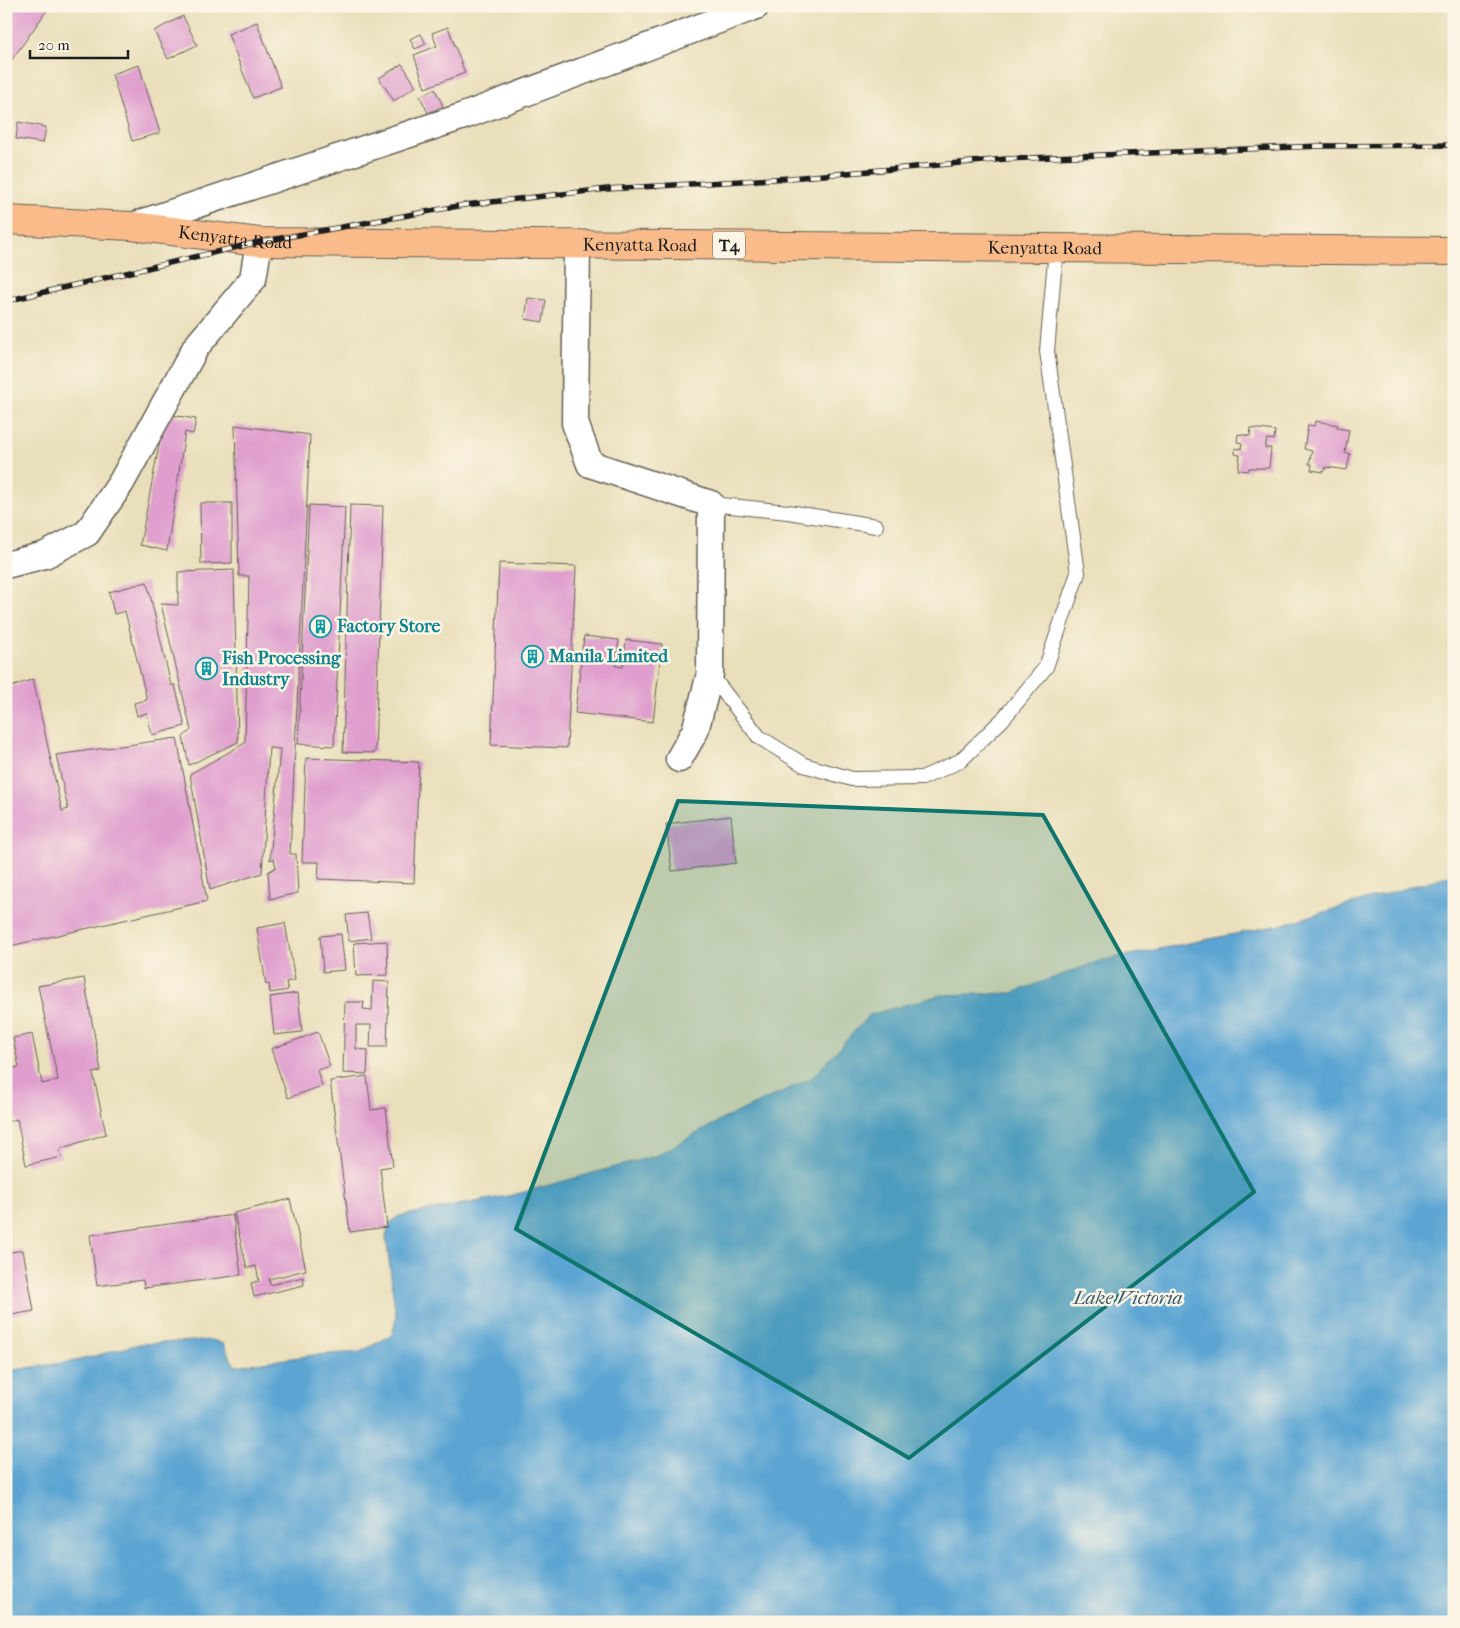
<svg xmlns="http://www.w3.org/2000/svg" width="1460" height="1628" font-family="'IM FELL French Canon',serif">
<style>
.water{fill:#5ba5d3;stroke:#3c6078}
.building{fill:#df9ece}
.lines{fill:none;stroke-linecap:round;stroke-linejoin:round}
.service-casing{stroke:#646054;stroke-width:16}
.minor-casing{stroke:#646054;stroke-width:29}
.trunk-casing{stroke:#646054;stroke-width:30}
.service{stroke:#fff;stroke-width:14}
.minor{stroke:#fff;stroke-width:26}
.trunk{stroke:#fabb8b;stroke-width:28}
.rail-casing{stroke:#1c1c1c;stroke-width:5.5}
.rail{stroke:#fcf5e5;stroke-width:4;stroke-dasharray:11;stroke-linecap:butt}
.marked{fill:#0f766e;fill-opacity:0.2;stroke:#0f766e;stroke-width:4;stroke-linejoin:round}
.labels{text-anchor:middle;stroke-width:5;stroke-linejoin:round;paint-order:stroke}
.shield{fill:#fcf5e5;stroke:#5f5d58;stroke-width:1}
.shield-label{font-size:16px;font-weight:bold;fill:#1c1c1c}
.street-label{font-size:18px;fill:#1c1c1c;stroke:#fcf5e5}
.culture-label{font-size:18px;font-weight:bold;fill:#0d838f;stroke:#fcf5e5;text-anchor:start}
.water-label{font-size:19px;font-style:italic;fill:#385a6e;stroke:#fcf5e5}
</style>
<rect width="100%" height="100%" fill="#fcf5e5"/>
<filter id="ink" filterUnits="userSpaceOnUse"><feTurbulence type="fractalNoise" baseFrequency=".02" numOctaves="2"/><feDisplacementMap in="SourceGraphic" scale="10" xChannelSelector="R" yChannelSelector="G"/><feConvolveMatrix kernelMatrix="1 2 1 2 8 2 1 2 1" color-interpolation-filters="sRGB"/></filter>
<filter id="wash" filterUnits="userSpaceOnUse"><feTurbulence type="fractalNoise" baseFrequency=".0096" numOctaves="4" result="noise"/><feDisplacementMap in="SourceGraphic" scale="20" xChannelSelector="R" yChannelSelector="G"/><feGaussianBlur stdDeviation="1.12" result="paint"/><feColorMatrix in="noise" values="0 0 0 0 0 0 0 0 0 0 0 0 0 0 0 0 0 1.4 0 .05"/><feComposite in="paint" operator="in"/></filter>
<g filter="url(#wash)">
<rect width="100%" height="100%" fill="#e9dfbb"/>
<polygon class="water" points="1454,874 1454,1622 6,1622 6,1371 76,1361 139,1344 213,1340 223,1344 235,1366 314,1355 360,1352 392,1335 396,1318 386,1236 390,1223 399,1216 513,1195 655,1156 725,1118 812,1078 869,1015 940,995 1012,993 1099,961 1280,925"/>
<g id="blocks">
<g class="building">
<polygon points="6,6 50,6 6,68"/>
<polygon points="183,16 197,45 168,59 154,31"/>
<polygon points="257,22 281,87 253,98 228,34"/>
<polygon points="448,27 465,73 425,88 414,55 437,46 432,33"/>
<polygon points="421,34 426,44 415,49 410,39"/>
<polygon points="402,64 416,86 394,101 379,78"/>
<polygon points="139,65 160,133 132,141 112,74"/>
<polygon points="435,89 443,106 428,113 420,96"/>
<polygon points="18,122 46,127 43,143 16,139"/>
<polygon points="528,298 546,300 543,322 525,319"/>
<polygon points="165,414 196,419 193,434 185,432 167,551 140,545"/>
<polygon points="1315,421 1338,425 1337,428 1349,430 1345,453 1350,454 1347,470 1326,467 1324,472 1311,470 1312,464 1309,464 1312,451 1304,449 1308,425 1314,426"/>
<polygon points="235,425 310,435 290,854 296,854 298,893 270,899 268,872 276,867 274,859 270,860 280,749 269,748 262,873 210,890 190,774 245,743 249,576 239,576"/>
<polygon points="1251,428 1275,431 1274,440 1267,439 1265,448 1271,448 1269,468 1249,468 1248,471 1238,470 1240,455 1235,454 1235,448 1241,449 1242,443 1237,442 1238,434 1250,436"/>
<polygon points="200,503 232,503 232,563 201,564"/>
<polygon points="309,505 345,507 334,746 298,744"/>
<polygon points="350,505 383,506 375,753 343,752"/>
<polygon points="499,563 576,566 567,748 491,745"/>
<polygon points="234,570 238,742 189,765 183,737 191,730 161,604 178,605 178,572"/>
<polygon points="147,582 171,685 175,685 185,726 152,735 147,713 137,716 134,703 147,700 125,611 114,614 109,592"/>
<polygon points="584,636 619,640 616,666 623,667 626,640 662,644 653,722 575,713"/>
<polygon points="33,679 62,811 68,809 56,755 177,738 207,901 10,946 6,930 6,689"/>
<polygon points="306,758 419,762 414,883 318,879 319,862 302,862"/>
<polygon points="731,816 736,863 672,871 666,824"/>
<polygon points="367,913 371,938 349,941 346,915"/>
<polygon points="285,923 295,980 286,982 288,990 270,993 269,984 266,985 257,928"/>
<polygon points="341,934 345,970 323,972 320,936"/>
<polygon points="387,941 388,975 356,976 354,943"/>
<polygon points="84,978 101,1071 93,1073 106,1134 59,1149 62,1157 26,1165 17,1119 6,1122 6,1070 19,1067 13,1038 32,1034 42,1084 58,1080 38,986"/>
<polygon points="373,981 389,982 387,1047 370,1047 371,1025 356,1025 356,1049 368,1050 367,1074 343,1073 345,1002 364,1002 363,1009 372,1010"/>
<polygon points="298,993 302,1032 274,1035 270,997"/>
<polygon points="318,1032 330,1066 317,1070 322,1086 288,1098 271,1049"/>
<polygon points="367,1076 371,1110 386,1108 393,1166 380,1168 387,1227 350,1232 330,1081"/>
<polygon points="290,1199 306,1270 269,1279 270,1285 303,1277 304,1285 254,1297 251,1283 259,1281 256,1266 247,1268 234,1213"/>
<polygon points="233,1215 241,1275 144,1288 143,1280 97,1286 90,1235"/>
<polygon points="23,1250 34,1311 6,1316 6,1253"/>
</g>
</g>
</g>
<g filter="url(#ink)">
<use href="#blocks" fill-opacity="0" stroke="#646054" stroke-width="1"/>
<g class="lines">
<defs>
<g id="service">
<polyline points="711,504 788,512 876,526"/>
<polyline points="710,674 759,737 804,765 852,779 922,778 960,761 1003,719 1046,667 1078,573 1047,351 1056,248"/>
</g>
<g id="minor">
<polyline points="132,226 461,117 756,6"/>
<polyline points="577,244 575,423 590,464 711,504 710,674 695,731 679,759"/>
<polyline points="6,565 45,555 87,533 121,483 196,347 253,279 259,242"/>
</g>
<g id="trunk">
<path id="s1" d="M6,220L132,226L259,242L1454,251"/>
</g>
</defs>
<use href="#service" class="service-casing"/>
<use href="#minor" class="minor-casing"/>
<use href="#trunk" class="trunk-casing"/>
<use href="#service" class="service"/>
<use href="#minor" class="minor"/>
<use href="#trunk" class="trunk"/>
<defs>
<polyline id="rail" points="6,301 259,242 464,205 607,189 790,178 1006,159 1321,146 1454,145"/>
</defs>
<use href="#rail" class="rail-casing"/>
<use href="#rail" class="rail"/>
</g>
</g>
<path class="marked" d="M678,801L1043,815L1254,1192L909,1458L516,1229Z"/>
<defs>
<symbol id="building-ring" viewBox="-11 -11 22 22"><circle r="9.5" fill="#fcf5e5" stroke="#0f9aa8" stroke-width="1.5"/><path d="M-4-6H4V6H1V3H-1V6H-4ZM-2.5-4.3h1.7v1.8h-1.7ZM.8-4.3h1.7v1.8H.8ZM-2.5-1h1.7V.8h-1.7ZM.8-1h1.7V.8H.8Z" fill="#0f9aa8"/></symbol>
</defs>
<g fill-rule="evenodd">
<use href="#building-ring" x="308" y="614" width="25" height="25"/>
<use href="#building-ring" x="520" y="644" width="25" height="25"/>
<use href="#building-ring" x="194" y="656" width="25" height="25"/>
</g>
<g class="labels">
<rect class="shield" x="713" y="231.5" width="32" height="27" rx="4"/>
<g class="shield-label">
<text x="729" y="251">T4</text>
</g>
<g class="street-label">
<text dy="6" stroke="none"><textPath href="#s1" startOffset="230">Kenyatta Road</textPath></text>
<text dy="6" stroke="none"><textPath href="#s1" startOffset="635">Kenyatta Road</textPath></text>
<text dy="6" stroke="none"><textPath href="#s1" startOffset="1040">Kenyatta Road</textPath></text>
</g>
<g class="culture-label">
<text x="337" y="632">Factory Store</text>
<text x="549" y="662">Manila Limited</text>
<text x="222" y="664">Fish Processing<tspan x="222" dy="21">Industry</tspan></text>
</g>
<g class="water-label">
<text x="1128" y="1304">Lake Victoria</text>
</g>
</g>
<rect width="1460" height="1628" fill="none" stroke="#fcf5e5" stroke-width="25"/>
<path d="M30 50v8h98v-8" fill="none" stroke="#1c1c1c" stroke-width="2.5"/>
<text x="38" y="50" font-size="15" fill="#1c1c1c" stroke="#fcf5e5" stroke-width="4" paint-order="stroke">20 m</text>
</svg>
